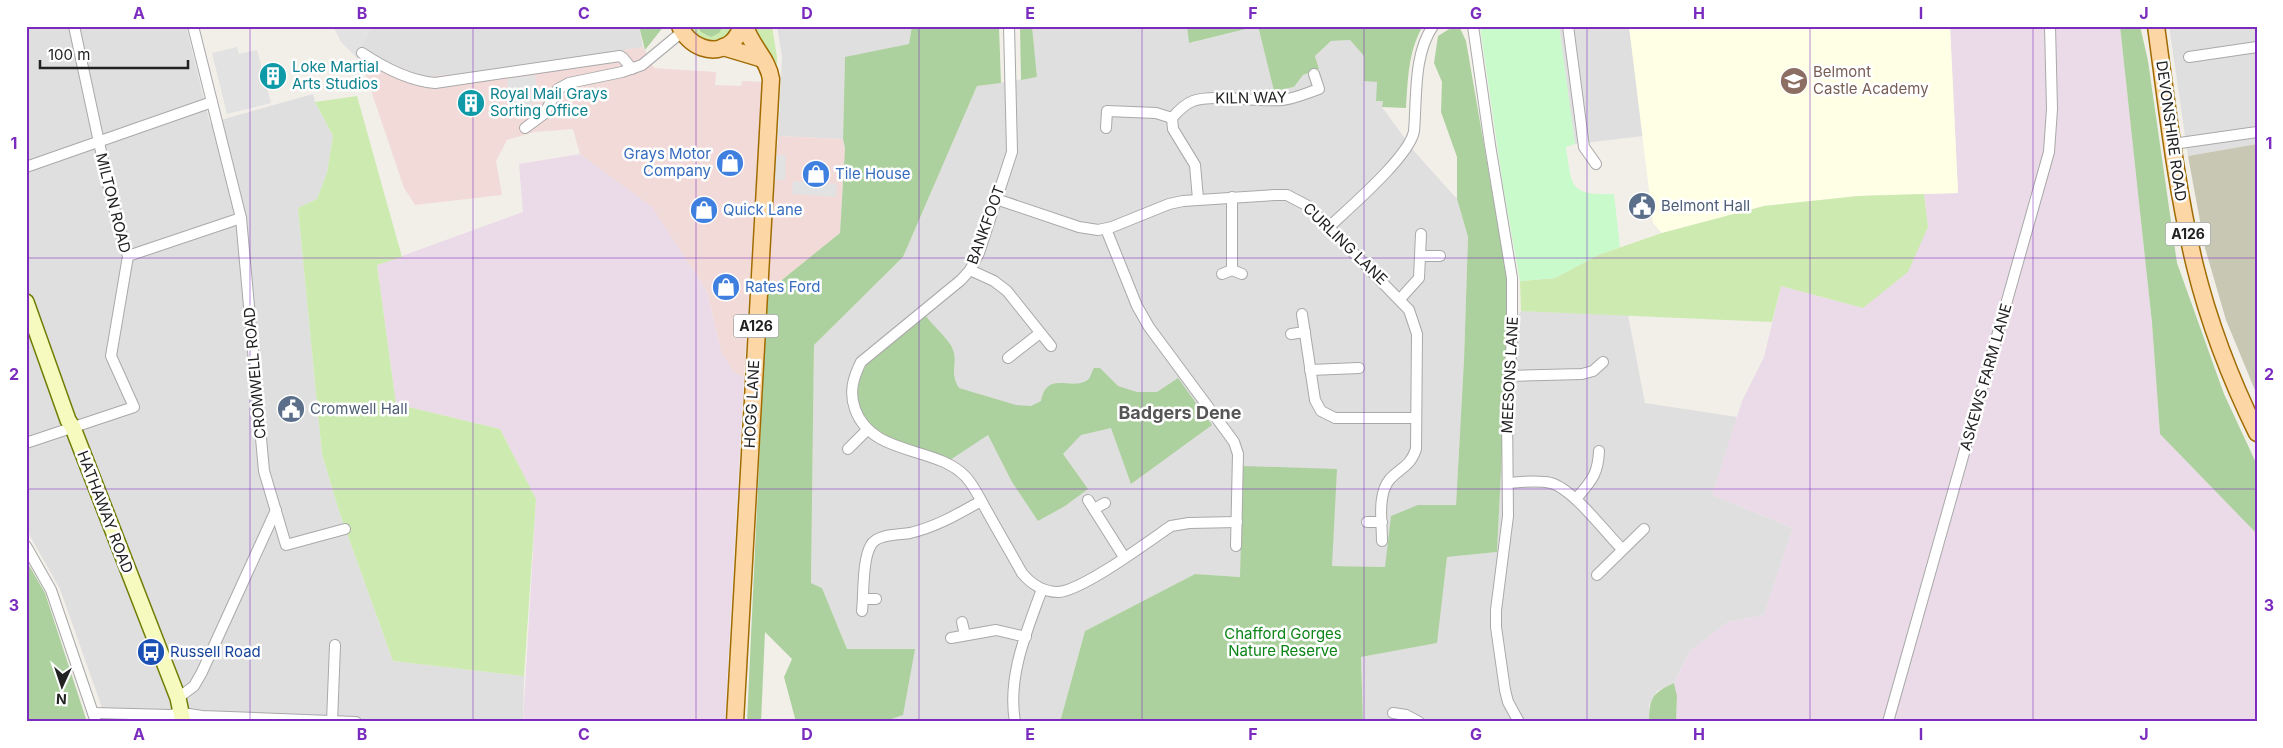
<svg xmlns="http://www.w3.org/2000/svg" width="2283" height="748" font-family="Inter,sans-serif">
<style>
.residential{fill:#e0dfdf}
.commercial{fill:#f2dad9}
.industrial{fill:#ebdbe8}
.education{fill:#ffffe5}
.construction{fill:#c7c7b4}
.grass{fill:#cdebb0}
.forest{fill:#add19e}
.park{fill:#c8facc}
.parking{fill:#e2e2e2}
.lines{fill:none;stroke-linecap:round;stroke-linejoin:round}
.street-casing{stroke:#a9a9a9;stroke-width:12}
.secondary-casing{stroke:#707d05;stroke-width:18}
.primary-casing{stroke:#a06b00;stroke-width:19}
.street{stroke:#fff;stroke-width:10}
.secondary{stroke:#f7fabf;stroke-width:15}
.primary{stroke:#fcd6a4;stroke-width:16}
.grid{fill:none;stroke:#7b2cbf;stroke-width:1;stroke-opacity:0.55}
.labels{text-anchor:middle;stroke-width:5;stroke-linejoin:round;paint-order:stroke}
.shield{fill:#fff;stroke:#646464;stroke-width:1}
.shield-label{font-size:14px;font-weight:bold;fill:#222}
.culture-label{font-size:15px;fill:#0d838f;stroke:#fff;text-anchor:start}
.education-label{font-size:15px;fill:#785e54;stroke:#fff;text-anchor:start}
.street-label{font-size:15px;fill:#222;stroke:#fff}
.shop-label{font-size:15px;fill:#366cbe;stroke:#fff;text-anchor:start}
.service-label{font-size:15px;fill:#4e5e75;stroke:#fff;text-anchor:start}
.park-label{font-size:15px;fill:#0c8416;stroke:#fff}
.transit-label{font-size:15px;fill:#164399;stroke:#fff;text-anchor:start}
.quarter-label{font-size:18px;font-weight:bold;fill:#555;stroke:#fff}
.neatline{fill:none;stroke:#7b2cbf;stroke-width:2}
.grid-label{font-size:16px;text-anchor:middle;font-weight:bold;fill:#7b2cbf}
</style>
<rect width="100%" height="100%" fill="#f2efe9"/>
<g class="residential">
<polygon points="26,26 186,26 210,123 313,94 315,102 333,136 327,173 317,199 298,208 322,454 339,511 393,661 524,676 523,722 107,722 60,589 30,536 26,515"/>
<polygon points="373,26 639,26 643,47 491,71 425,77 371,56 366,66 355,56"/>
<polygon points="777,26 912,26 909,44 845,58 843,139 778,136 782,57"/>
<polygon points="1032,26 1187,26 1190,43 1258,26 1274,91 1294,87 1303,75 1319,69 1315,56 1331,41 1350,40 1364,56 1364,81 1377,81 1383,101 1382,107 1414,151 1457,199 1468,237 1464,360 1456,506 1418,505 1385,567 1332,566 1240,577 1195,574 1085,631 1060,722 883,722 903,715 847,649 822,588 811,583 814,345 903,257 977,86 1037,77"/>
<polygon points="1559,26 1629,26 1643,136 1575,144"/>
<polygon points="2169,26 2257,26 2257,144 2188,156"/>
<polygon points="1521,311 1628,315 1645,403 1737,417 1712,495 1793,528 1764,615 1728,622 1690,651 1674,683 1657,691 1649,705 1649,722 1363,722 1361,657 1436,643 1447,557 1497,552 1508,330"/>
</g>
<g class="commercial">
<polygon points="643,47 654,68 716,72 715,85 741,86 742,81 762,82 744,377 734,373 721,351 707,291 652,207 580,154 573,129 534,132 507,140 496,161 502,195 415,205 404,188 361,61 366,65 371,56 425,77 491,71"/>
<polygon points="778,136 843,139 845,148 840,233 767,292"/>
</g>
<g class="industrial">
<polygon points="1950,26 2120,26 2152,323 2160,434 2257,534 2257,722 1676,722 1677,696 1674,683 1690,651 1728,622 1764,615 1793,528 1712,495 1742,401 1764,357 1781,286 1863,308 1928,227 1924,194 1958,193"/>
<polygon points="580,154 652,207 707,291 721,351 734,373 744,377 725,722 523,722 536,499 500,429 396,404 377,265 523,212 519,164"/>
</g>
<polygon class="education" points="1629,26 1950,26 1958,193 1858,196 1764,206 1662,233 1653,223"/>
<polygon class="construction" points="2257,144 2257,395 2226,320 2205,248 2188,156"/>
<g class="grass">
<polygon points="689,26 736,26 730,36 713,42 696,36"/>
<polygon points="751,26 772,26 777,57 777,76"/>
<polygon points="357,96 402,257 377,265 396,404 500,429 536,499 524,676 393,661 339,511 322,454 298,208 317,199 327,173 333,136 315,102"/>
<polygon points="1924,194 1928,227 1908,272 1863,308 1781,286 1772,322 1521,311 1520,281 1555,278 1598,255 1662,233 1764,206 1858,196"/>
</g>
<g class="forest">
<polygon points="639,26 664,26 645,50"/>
<polygon points="697,26 723,26 719,33 711,37 701,32"/>
<polygon points="912,26 999,26 1001,83 977,86 903,257 814,345 811,583 822,588 847,649 915,649 903,715 883,722 796,722 784,677 792,659 765,632 761,722 747,722 767,292 840,233 845,148 843,139 845,57 909,44"/>
<polygon points="1020,26 1032,26 1037,77 1021,80"/>
<path d="M1187,26H1423C1408,51 1408,80 1406,108L1382,107L1383,101H1376L1377,82L1364,81V56L1350,40L1331,41L1315,56L1319,69L1303,75L1294,87L1274,91L1258,26L1189,43Z"/>
<polygon points="1454,26 1459,26 1466,41 1507,278 1508,330 1497,552 1447,557 1437,643 1361,657 1363,722 1060,722 1085,631 1195,574 1240,577 1243,466 1337,469 1332,566 1385,567 1391,516 1418,505 1456,505 1464,360 1468,237 1457,199 1457,157 1441,112 1442,82 1434,63 1438,36"/>
<polygon points="2120,26 2140,26 2148,61 2177,263 2224,394 2257,465 2257,534 2160,434 2152,323"/>
<path d="M926,316C932,325 951,341 953,350C958,364 949,372 959,388L1016,405L1031,406L1041,401C1047,371 1069,390 1086,381C1091,379 1091,372 1094,368H1100L1118,386L1137,392H1157L1178,378L1212,425L1131,484L1111,428L1081,435L1063,454L1088,489L1065,506L1038,521L1012,482L988,435L950,460C928,452 874,438 863,418C859,410 858,400 858,391C859,379 863,369 871,359Z"/>
<polygon points="26,560 45,593 87,722 26,722"/>
<path d="M1674,683L1677,696L1676,722H1649C1649,698 1652,693 1674,683Z"/>
</g>
<path class="park" d="M1480,26H1559L1575,144L1566,147C1572,189 1570,195 1614,194L1620,247L1598,255L1555,278L1520,281L1503,186Z"/>
<g class="parking">
<polygon points="333,26 373,26 355,56 341,42"/>
<polygon points="237,47 239,54 257,50 271,103 227,114 212,53"/>
<polygon points="535,75 539,102 531,103 532,113 527,118 524,115 511,117 507,79"/>
<polygon points="776,155 786,155 785,180 774,180"/>
<polygon points="793,181 837,184 836,197 792,194"/>
</g>
<g class="lines">
<defs>
<g id="street">
<polyline points="193,26 241,218 264,471 286,545 345,529"/>
<path d="M1009,26L1012,152L979,253L970,270L961,280L861,362C853,378 849,392 855,409C872,457 936,445 966,477C975,487 981,501 988,513C999,533 1011,553 1022,573C1031,584 1044,592 1058,592C1082,591 1149,541 1171,526L1189,523L1237,522"/>
<polyline points="1473,26 1490,145 1512,278 1512,338 1507,415 1508,516 1496,610 1496,627 1505,690 1508,702 1519,722"/>
<polyline points="1568,26 1584,147 1596,164"/>
<path d="M362,53C383,67 410,81 435,83L620,56L623,58L632,69"/>
<polyline points="2189,57 2257,47"/>
<polyline points="525,128 544,114 558,89 569,83 622,72 642,65 682,32"/>
<polyline points="1106,128 1107,111 1156,113 1172,118"/>
<polyline points="2173,144 2257,132"/>
<polyline points="26,167 212,102"/>
<polyline points="1232,197 1232,270"/>
<path d="M996,199L1079,227L1098,230L1112,227L1169,204L1183,201L1275,195H1287L1308,206L1409,310L1417,334L1416,449C1410,467 1401,467 1390,479C1377,494 1382,522 1382,541"/>
<path d="M1198,199L1195,165L1173,129L1172,118C1178,111 1185,104 1193,101C1212,94 1259,102 1282,100C1294,99 1307,93 1319,89L1314,74"/>
<path d="M1329,227C1349,208 1410,156 1414,131C1417,98 1413,55 1433,26"/>
<polyline points="1106,229 1137,306 1149,327 1226,431 1234,442 1238,454 1236,546"/>
<polyline points="128,256 241,218"/>
<polyline points="1421,256 1440,256"/>
<polyline points="970,270 994,281 1007,291 1051,346"/>
<polyline points="1222,274 1232,270 1242,274"/>
<polyline points="1400,299 1419,278 1421,234"/>
<polyline points="1302,314 1315,400 1321,411 1335,418 1416,418"/>
<polyline points="1291,334 1305,332"/>
<polyline points="1008,358 1040,333"/>
<polyline points="1310,370 1359,368"/>
<polyline points="1510,376 1582,374 1593,371 1603,362"/>
<polyline points="26,443 134,407 111,356 128,256 111,198 74,26"/>
<polyline points="848,449 867,430"/>
<path d="M1508,483C1522,482 1537,480 1551,483C1573,489 1605,532 1622,549"/>
<path d="M1576,499C1591,481 1598,475 1599,451"/>
<polyline points="1088,500 1124,557"/>
<polyline points="1094,509 1105,503"/>
<polyline points="1367,522 1382,522"/>
<polyline points="26,546 51,590 96,722"/>
<polyline points="1597,575 1644,529"/>
<polyline points="863,599 876,599"/>
<path d="M862,611C864,594 862,560 871,545C877,534 899,535 910,533C936,527 958,514 981,501"/>
<polyline points="962,622 965,635"/>
<polyline points="951,638 996,630 1026,637"/>
<polyline points="178,698 194,686 202,672 276,510"/>
<polyline points="93,713 170,715 182,713 202,716 356,722"/>
<polyline points="1393,713 1406,715 1419,722"/>
<polyline points="332,722 335,645"/>
<path d="M1015,722C1007,676 1027,631 1042,589"/>
<polyline points="1888,722 2049,152 2052,109 2050,26"/>
</g>
<polyline id="secondary" points="26,302 68,420 73,428 178,698 183,722"/>
<g id="primary">
<path d="M680,26C688,46 714,58 732,42C737,38 739,31 744,26"/>
<path d="M2156,26C2167,106 2176,188 2195,266C2209,323 2231,380 2257,433"/>
<polyline points="723,47 763,59"/>
<path d="M735,722L771,79C768,59 751,46 745,26"/>
</g>
</defs>
<use href="#street" class="street-casing"/>
<use href="#secondary" class="secondary-casing"/>
<use href="#primary" class="primary-casing"/>
<use href="#street" class="street"/>
<use href="#secondary" class="secondary"/>
<use href="#primary" class="primary"/>
</g>
<path class="grid" d="M250,26V722M473,26V722M696,26V722M919,26V722M1142,26V722M1364,26V722M1587,26V722M1810,26V722M2033,26V722M26,258H2257M26,489H2257"/>
<defs>
<symbol id="building-disc" viewBox="-11 -11 22 22"><circle r="9.5" fill="#0f9aa8" stroke="#fff"/><path d="M-4-6H4V6H1V3H-1V6H-4ZM-2.5-4.3h1.7v1.8h-1.7ZM.8-4.3h1.7v1.8H.8ZM-2.5-1h1.7V.8h-1.7ZM.8-1h1.7V.8H.8Z" fill="#fff"/></symbol>
<symbol id="school-disc" viewBox="-11 -11 22 22"><circle r="9.5" fill="#8d6e63" stroke="#fff"/><path d="M0-5L7-2L0 1L-7-2ZM-4 1L0 2.5L4 1V4Q0 6-4 4Z" fill="#fff"/></symbol>
<symbol id="shop-disc" viewBox="-11 -11 22 22"><circle r="9.5" fill="#3f7fe0" stroke="#fff"/><path d="M-5-2.5h2.3a2.7 3.5 0 0 1 5.4 0H5L5.5 6h-11ZM-1.5-2.5h3a1.5 2.3 0 0 0-3 0Z" fill="#fff"/></symbol>
<symbol id="civic-disc" viewBox="-11 -11 22 22"><circle r="9.5" fill="#5c6f8a" stroke="#fff"/><path d="M-.6-6.5H3V-4.5H.6V-3L4-1V1h2V6H-6V1h2V-1L-.6-3ZM-1.2 2.5V6h2.4V2.5Z" fill="#fff"/></symbol>
<symbol id="bus-disc" viewBox="-11 -11 22 22"><circle r="9.5" fill="#1a4fb4" stroke="#fff"/><path d="M-5-6H5V4H4V6H2V4H-2V6H-4V4H-5ZM-3.5-4V0h7V-4ZM-3.5 1.2v1.5H-2V1.2ZM2 1.2v1.5H3.5V1.2Z" fill="#fff"/></symbol>
</defs>
<g fill-rule="evenodd">
<use href="#building-disc" x="257" y="60" width="32" height="32"/>
<use href="#school-disc" x="1778" y="65" width="32" height="32"/>
<use href="#building-disc" x="455" y="87" width="32" height="32"/>
<use href="#shop-disc" x="714" y="147" width="32" height="32"/>
<use href="#shop-disc" x="800" y="158" width="32" height="32"/>
<use href="#civic-disc" x="1626" y="190" width="32" height="32"/>
<use href="#shop-disc" x="688" y="194" width="32" height="32"/>
<use href="#shop-disc" x="710" y="271" width="32" height="32"/>
<use href="#civic-disc" x="275" y="393" width="32" height="32"/>
<use href="#bus-disc" x="135" y="636" width="32" height="32"/>
</g>
<g class="labels">
<g class="shield">
<rect x="2165.5" y="222.5" width="45" height="23" rx="4"/>
<rect x="733.5" y="314.5" width="45" height="23" rx="4"/>
</g>
<g class="shield-label">
<text x="2188" y="239">A126</text>
<text x="756" y="331">A126</text>
</g>
<g class="culture-label">
<text x="292" y="72">Loke Martial<tspan x="292" dy="17">Arts Studios</tspan></text>
<text x="490" y="99">Royal Mail Grays<tspan x="490" dy="17">Sorting Office</tspan></text>
</g>
<g class="education-label">
<text x="1813" y="77">Belmont<tspan x="1813" dy="17">Castle Academy</tspan></text>
</g>
<g class="street-label">
<text transform="translate(1251 98) rotate(-1)" y="5">KILN WAY</text>
<text transform="translate(2171 131) rotate(82)" y="5">DEVONSHIRE ROAD</text>
<text transform="translate(113 203) rotate(76)" y="5">MILTON ROAD</text>
<text transform="translate(986 225) rotate(-70)" y="5">BANKFOOT</text>
<text transform="translate(1345 244) rotate(44)" y="5">CURLING LANE</text>
<text transform="translate(255 373) rotate(-95)" y="5">CROMWELL ROAD</text>
<text transform="translate(1510 375) rotate(-87)" y="5">MEESONS LANE</text>
<text transform="translate(1986 377) rotate(-74)" y="5">ASKEWS FARM LANE</text>
<text transform="translate(752 404) rotate(-87)" y="5">HOGG LANE</text>
<text transform="translate(105 512) rotate(69)" y="5">HATHAWAY ROAD</text>
</g>
<g class="shop-label">
<text x="711" y="159" text-anchor="end">Grays Motor<tspan x="711" dy="17">Company</tspan></text>
<text x="835" y="179">Tile House</text>
<text x="723" y="215">Quick Lane</text>
<text x="745" y="292">Rates Ford</text>
</g>
<g class="service-label">
<text x="1661" y="211">Belmont Hall</text>
<text x="310" y="414">Cromwell Hall</text>
</g>
<g class="park-label">
<text x="1283" y="639">Chafford Gorges<tspan x="1283" dy="17">Nature Reserve</tspan></text>
</g>
<g class="transit-label">
<text x="170" y="657">Russell Road</text>
</g>
<g class="quarter-label">
<text x="1180" y="419">Badgers Dene</text>
</g>
</g>
<rect width="2283" height="748" fill="none" stroke="#ffffff" stroke-width="55"/>
<g transform="translate(62 686) rotate(183)" stroke="#ffffff" stroke-width="4" paint-order="stroke">
<path d="M0-4L9 19L0 12L-9 19Z" fill="#222222"/>
<text y="-8" font-size="14" font-weight="bold" text-anchor="middle" fill="#222222">N</text>
</g>
<path d="M40 60v8h148v-8" fill="none" stroke="#222222" stroke-width="2.5"/>
<text x="48" y="60" font-size="15" fill="#222222" stroke="#ffffff" stroke-width="4" paint-order="stroke">100 m</text>
<rect x="28" y="28" width="2228" height="692" class="neatline"/>
<g class="grid-label">
<text x="139" y="19">A</text>
<text x="362" y="19">B</text>
<text x="584" y="19">C</text>
<text x="807" y="19">D</text>
<text x="1030" y="19">E</text>
<text x="1253" y="19">F</text>
<text x="1476" y="19">G</text>
<text x="1699" y="19">H</text>
<text x="1921" y="19">I</text>
<text x="2144" y="19">J</text>
<text x="14" y="149">1</text>
<text x="2269" y="149">1</text>
<text x="14" y="380">2</text>
<text x="2269" y="380">2</text>
<text x="14" y="611">3</text>
<text x="2269" y="611">3</text>
<text x="139" y="740">A</text>
<text x="362" y="740">B</text>
<text x="584" y="740">C</text>
<text x="807" y="740">D</text>
<text x="1030" y="740">E</text>
<text x="1253" y="740">F</text>
<text x="1476" y="740">G</text>
<text x="1699" y="740">H</text>
<text x="1921" y="740">I</text>
<text x="2144" y="740">J</text>
</g>
</svg>
